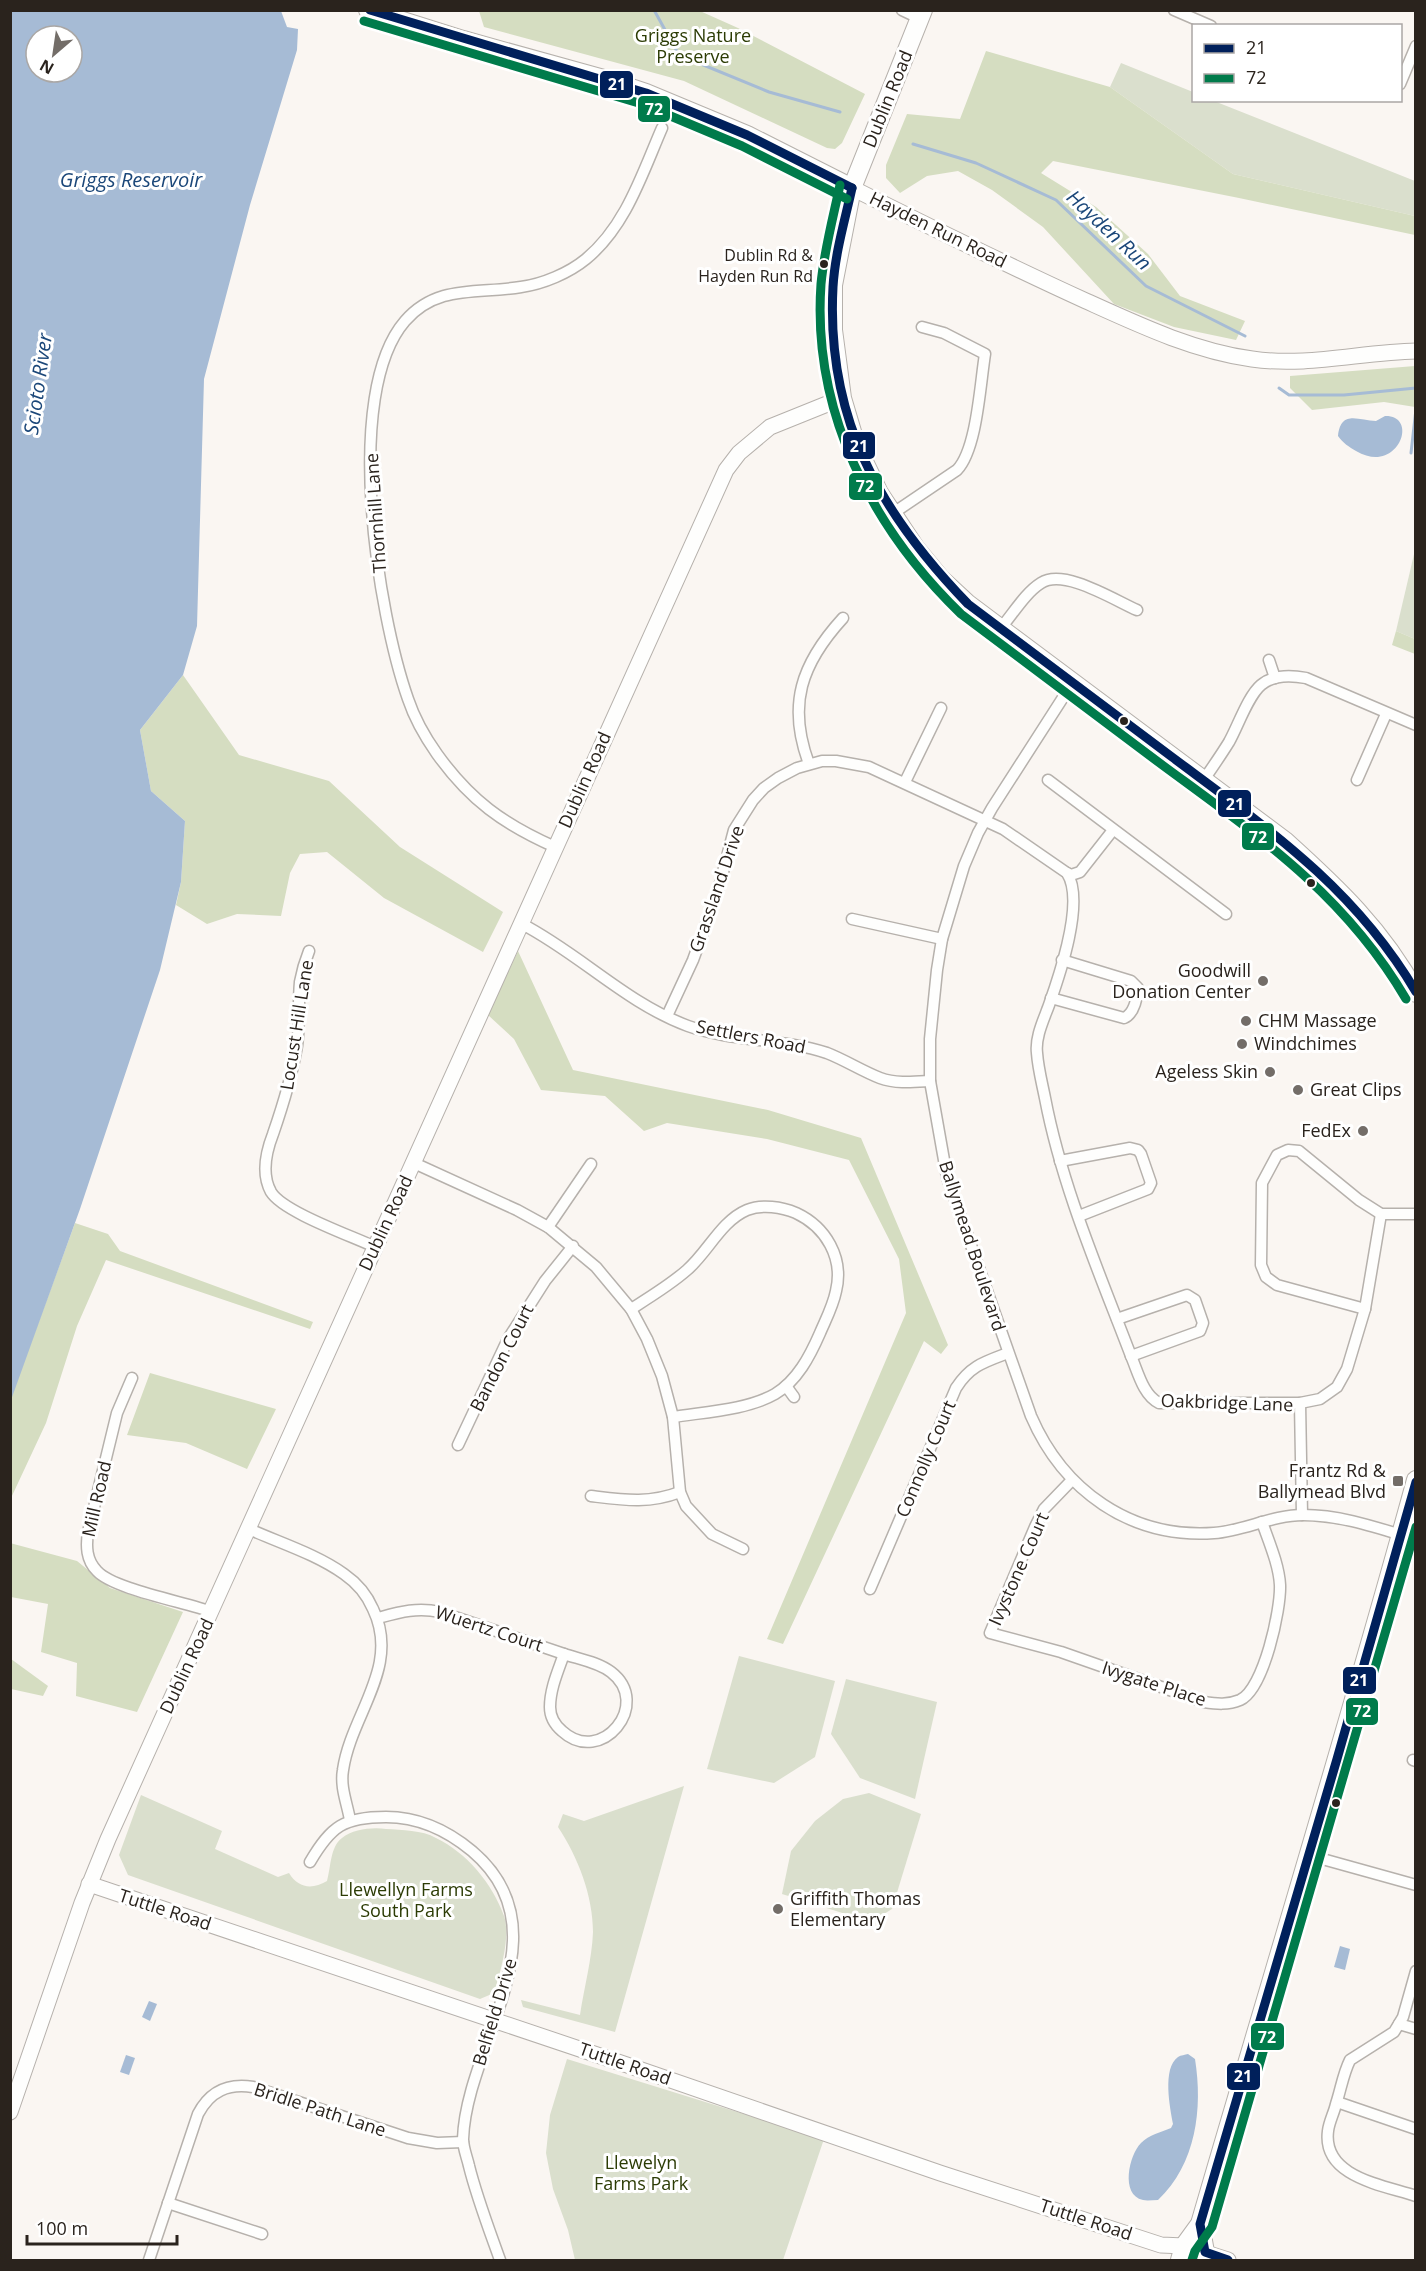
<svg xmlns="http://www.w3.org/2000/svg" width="1426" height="2271" font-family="'Open Sans',sans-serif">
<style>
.green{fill:#dadfcd}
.forest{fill:#d5ddc1}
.water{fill:#a6bbd5;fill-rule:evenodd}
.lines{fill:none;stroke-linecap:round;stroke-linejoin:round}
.stream{stroke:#a6bbd5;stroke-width:3}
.street-casing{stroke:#b6b1ac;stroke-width:13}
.secondary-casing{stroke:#b6b1ac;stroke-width:17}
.primary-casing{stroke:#b6b1ac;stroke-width:20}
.street{stroke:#fefefd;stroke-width:10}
.secondary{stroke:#fefefd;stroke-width:15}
.primary{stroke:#fefefd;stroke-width:18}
.bus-1-casing{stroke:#fff;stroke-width:14}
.bus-2-casing{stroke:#fff;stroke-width:14}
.bus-1{stroke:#00205b;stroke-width:9}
.bus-2{stroke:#007b4b;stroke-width:9}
.bus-dot{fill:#2a231d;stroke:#fff;stroke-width:2}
.poi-dot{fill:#736d68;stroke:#fff;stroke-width:2}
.labels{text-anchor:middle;stroke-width:6;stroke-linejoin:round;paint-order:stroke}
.bus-label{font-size:16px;fill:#2a231d;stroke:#fff;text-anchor:end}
.park-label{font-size:18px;fill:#2c3c05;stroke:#fff}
.street-label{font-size:18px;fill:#2a231d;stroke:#fff}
.poi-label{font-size:18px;fill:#2a231d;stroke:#fff;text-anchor:end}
.water-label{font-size:20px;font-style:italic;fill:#1b4779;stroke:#fff}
.line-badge{stroke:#fff;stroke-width:2}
.badge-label{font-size:16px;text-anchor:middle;font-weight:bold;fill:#fff}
</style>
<rect width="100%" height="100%" fill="#faf6f2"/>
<g class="green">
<polygon points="1121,63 1193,92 1194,100 1214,101 1415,181 1415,216 1233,174 1110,87"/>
<polygon points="1415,550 1415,639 1396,631"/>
<polygon points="739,1656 835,1681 815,1757 774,1783 707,1769"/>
<polygon points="846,1679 937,1702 915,1799 860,1778 831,1734"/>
<path d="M684,1786L615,2032L523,2007L521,2000L580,2015C584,1988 592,1959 593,1932C593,1896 578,1857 558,1827L563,1814L584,1821Z"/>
<polygon points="869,1793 921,1814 892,1909 871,1922 782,1894 791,1851 815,1821 843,1799"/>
<path d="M141,1795L222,1831L215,1849L278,1877L289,1873C298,1888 312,1890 327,1881C331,1867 330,1847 342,1838C353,1829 373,1827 386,1829C402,1830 422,1830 436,1838C467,1853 492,1883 504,1916C511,1936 500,1974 494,1993L480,1999L128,1875L119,1855Z"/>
<polygon points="567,2059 824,2139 783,2260 575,2260 568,2230 553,2189 546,2153 550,2115"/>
</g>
<g class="forest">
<polygon points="479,11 700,11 738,28 865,94 842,143 835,149 827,148 684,81 484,27"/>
<polygon points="986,51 1110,87 1233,174 1415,216 1415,235 1239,198 1053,161 1041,173 1096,207 1148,254 1180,296 1245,321 1236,340 1174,327 1114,304 1043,227 992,190 958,171 927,176 900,193 886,178 886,165 907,114 960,119"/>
<polygon points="1415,366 1415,407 1384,402 1312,410 1290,388 1290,376"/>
<polygon points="1396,631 1415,639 1415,654 1392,645"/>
<polygon points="183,675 239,755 329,781 400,847 503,912 483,952 384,898 327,852 300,854 290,873 281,916 237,914 207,924 176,905 181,882 185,821 151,791 140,730"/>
<polygon points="518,951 573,1070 768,1110 861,1138 948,1345 941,1354 924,1341 783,1644 767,1639 906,1313 899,1259 849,1160 767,1139 667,1123 644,1131 605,1096 541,1090 514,1039 488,1015"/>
<polygon points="75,1223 108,1234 120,1251 313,1322 310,1329 106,1260 77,1326 46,1423 11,1498 10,1400"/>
<polygon points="150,1373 276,1409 247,1469 186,1443 127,1435"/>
<polygon points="10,1543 77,1561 110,1588 183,1612 137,1712 76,1696 77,1663 41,1652 48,1604 11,1597"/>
<polygon points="11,1659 48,1686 43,1696 11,1689"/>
</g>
<g class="water">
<path d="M11,10L281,11L287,27L298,29L297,50L250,205L204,379L197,626L183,675L140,730L151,791L185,821L181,882L160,970L80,1209L11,1400ZM36,36H72V72H36Z"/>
<path d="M1385,416C1420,415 1398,476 1356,451C1349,447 1343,443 1338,436C1341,409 1359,421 1376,421Z"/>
<polygon points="1340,1946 1350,1949 1345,1970 1334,1967"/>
<polygon points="149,2001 157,2004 150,2021 142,2017"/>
<path d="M1188,2054L1195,2059C1203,2109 1196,2164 1158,2200C1153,2200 1147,2201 1143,2200C1120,2195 1129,2155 1141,2143C1149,2135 1161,2132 1171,2128L1173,2124C1170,2108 1162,2068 1178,2057C1181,2055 1185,2055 1188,2054Z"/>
<polygon points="126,2055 135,2058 129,2075 120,2072"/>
</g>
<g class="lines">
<g class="stream">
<polyline points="654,10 679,55 769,92 840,112"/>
<polyline points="913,144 976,163 1056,200 1146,286 1245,336"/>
<polyline points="1279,388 1289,395 1344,395 1416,388"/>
<polyline points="1411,453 1416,409"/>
</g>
<defs>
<g id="street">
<polyline points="902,10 919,18"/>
<polyline points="1174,10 1211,26"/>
<polyline points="1400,84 1416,46"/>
<path d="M892,514L957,470C977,449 980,385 985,354L944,333L922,327"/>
<path d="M1000,629C1013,614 1025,593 1041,583C1064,568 1114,600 1137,610"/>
<polyline points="1269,660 1275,678"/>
<path d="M1073,682L992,808L978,833L964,866L942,939L937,970L930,1039V1081L947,1177L1031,1416C1063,1490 1130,1539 1214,1533C1244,1531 1272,1515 1303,1515C1337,1515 1369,1525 1401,1535"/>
<path d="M809,764C787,705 801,664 843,618"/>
<polyline points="1048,780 1226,914"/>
<polyline points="1357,780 1386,714"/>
<path d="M1203,781C1212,768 1221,755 1229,742C1238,726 1248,696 1261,685C1274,674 1291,675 1306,678L1416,725"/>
<polyline points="905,782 941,708"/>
<path d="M555,847C503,824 470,800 437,754C425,737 414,717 408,699C378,614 342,394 405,321C437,284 478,294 521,287C543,284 569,273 586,259C626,226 642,174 662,128"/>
<polyline points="1067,873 1071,875 1080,872 1113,830"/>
<polyline points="852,919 942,939"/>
<path d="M522,924C580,954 626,1003 688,1026C733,1042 782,1038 827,1053C845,1060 862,1071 880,1078C896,1084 914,1082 930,1081"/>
<path d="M309,951C305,961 302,971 300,982C298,1003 300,1024 297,1046C292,1076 283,1105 273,1134C266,1152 261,1174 271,1192C283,1212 352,1236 375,1247"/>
<path d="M1051,998L1124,1018C1134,1014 1137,998 1138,988L1131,981L1062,960"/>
<path d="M667,1016L693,960L718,891L734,830L753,800L764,788L778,778L797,768L822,761H836L869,767L1003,829L1067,873C1085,901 1060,974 1049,1005C1044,1019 1035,1037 1037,1053C1038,1068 1042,1083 1045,1098C1062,1187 1099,1272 1131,1356C1138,1372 1143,1395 1159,1403H1300L1320,1399L1337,1387L1347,1369L1365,1309L1381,1214"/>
<polyline points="1060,1161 1130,1148 1138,1150 1141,1154 1151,1183 1148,1189 1079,1216"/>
<polyline points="414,1163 517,1210 548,1227 596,1267 631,1309 647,1339 662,1376 673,1417 680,1492 686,1506 712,1534 743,1549"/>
<polyline points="548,1227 591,1164"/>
<path d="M631,1309C650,1297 670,1285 687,1270C708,1252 721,1221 747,1210C762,1204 782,1207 796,1213C826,1227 844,1258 836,1291C833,1306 826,1319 820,1333C810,1356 797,1381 775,1394C747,1410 704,1412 673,1417"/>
<polyline points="1365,1309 1277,1285 1266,1277 1261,1265 1262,1183 1277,1155 1288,1150 1299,1151 1359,1200 1381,1214 1416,1214"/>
<polyline points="1117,1319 1187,1295 1195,1300 1203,1323 1200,1331 1131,1356"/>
<path d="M132,1378L117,1413L88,1532C86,1546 86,1560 97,1571C113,1589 185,1602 212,1612"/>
<polyline points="786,1386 794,1397"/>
<polyline points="1300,1403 1302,1515"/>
<polyline points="458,1445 508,1339 545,1281 573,1246"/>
<path d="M1072,1480L1044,1509L1035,1527L990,1633L1061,1652L1204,1702C1217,1704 1228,1705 1240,1700C1264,1689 1281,1609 1280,1585C1279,1565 1269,1542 1262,1522"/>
<path d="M591,1496C624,1500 649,1504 680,1492"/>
<path d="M249,1529C280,1543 316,1554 344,1574C357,1583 367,1595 373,1609C401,1667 351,1714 343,1770C340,1787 347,1803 350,1820"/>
<path d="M870,1589L956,1388C970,1366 984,1362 1008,1353"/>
<path d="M378,1618C400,1612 417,1607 440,1612L564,1654"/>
<path d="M564,1654C579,1659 598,1662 611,1672C653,1704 601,1767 562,1731C555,1725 550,1717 550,1707C550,1689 558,1671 564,1654Z"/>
<polyline points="1413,1760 1416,1761"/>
<polyline points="1308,1855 1416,1885"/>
<path d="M310,1862C331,1826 344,1817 386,1817C418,1817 448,1831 472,1851C568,1932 466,2044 463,2139C463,2148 467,2157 469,2166C477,2198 489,2229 500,2260"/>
<path d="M1416,1971L1403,2017L1394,2032L1350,2060C1343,2074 1341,2089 1336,2104C1334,2113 1329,2122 1328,2131C1322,2177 1383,2185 1416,2196"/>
<polyline points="1399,2024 1416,2029"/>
<polyline points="1337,2102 1416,2129"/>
<polyline points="168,2203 262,2234"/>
<path d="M149,2260L198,2114C210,2091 228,2083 253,2087L408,2138L437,2143L463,2142"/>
</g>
<g id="secondary">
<path d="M852,188C930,227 1007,265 1086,301C1139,325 1194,351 1252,359C1306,367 1362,352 1416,351"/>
<polyline points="89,1884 630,2066 940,2173 1161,2245 1184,2246 1228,2260"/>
<polyline points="10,2112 82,1903 108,1839 726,470 739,453 770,427 842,398"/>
</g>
<g id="primary">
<polyline points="368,10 463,40 607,80 646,93 747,135 852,188"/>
<path d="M923,10L852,188L833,285V330L842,398L856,445L879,493L916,549L940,578L968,604L1285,841C1337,888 1382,930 1416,993"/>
<polyline points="1200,2224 1205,2252 1203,2260"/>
<path d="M1180,2260L1184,2246L1200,2224C1272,1976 1348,1729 1416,1480"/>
</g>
</defs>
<use href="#street" class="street-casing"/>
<use href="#secondary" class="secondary-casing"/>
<use href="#primary" class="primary-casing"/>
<use href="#street" class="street"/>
<use href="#secondary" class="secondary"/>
<use href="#primary" class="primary"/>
<defs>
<g id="bus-1">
<polyline points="370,10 646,93 747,135 852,188"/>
<path d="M852,188C845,220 835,253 833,287C826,418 879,512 968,604C1036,655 1104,706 1172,757C1267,828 1354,887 1416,992"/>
<polyline points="1228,2260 1205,2252 1200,2224 1337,1759 1416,1482"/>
</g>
<g id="bus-2">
<polyline points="364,21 642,104 742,146 847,199"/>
<path d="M840,185C833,218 824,251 821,284C812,411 871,527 961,614C1029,665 1097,716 1165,767C1260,837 1345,895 1406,999"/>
<polyline points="1192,2260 1195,2251 1212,2227 1416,1527"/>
</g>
</defs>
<use href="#bus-1" class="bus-1-casing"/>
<use href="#bus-2" class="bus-2-casing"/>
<use href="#bus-1" class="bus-1"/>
<use href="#bus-2" class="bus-2"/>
</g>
<g class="bus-dot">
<circle cx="824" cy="264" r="5"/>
<circle cx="1124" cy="721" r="5"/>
<circle cx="1311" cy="883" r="5"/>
<circle cx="1336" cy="1803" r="5"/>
</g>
<g class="poi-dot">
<circle cx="1263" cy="981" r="6"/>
<circle cx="1246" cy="1021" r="6"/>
<circle cx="1242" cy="1044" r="6"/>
<circle cx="1270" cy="1072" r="6"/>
<circle cx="1298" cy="1090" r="6"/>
<circle cx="1363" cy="1131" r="6"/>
<rect x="1392" y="1475" width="12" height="12" rx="3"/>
<circle cx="778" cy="1909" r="6"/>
</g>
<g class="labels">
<g class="bus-label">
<text x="813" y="261">Dublin Rd &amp;<tspan x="813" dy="21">Hayden Run Rd</tspan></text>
</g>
<g class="park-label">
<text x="693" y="42">Griggs Nature<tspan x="693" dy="21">Preserve</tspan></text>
<text x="406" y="1896">Llewellyn Farms<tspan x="406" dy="21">South Park</tspan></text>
<text x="641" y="2169">Llewelyn<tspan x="641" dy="21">Farms Park</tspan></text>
</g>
<g class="street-label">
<text transform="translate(888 99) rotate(-68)" y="6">Dublin Road</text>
<text transform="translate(938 230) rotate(26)" y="6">Hayden Run Road</text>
<text transform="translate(376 513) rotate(-94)" y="6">Thornhill Lane</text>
<text transform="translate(585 780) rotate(-66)" y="6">Dublin Road</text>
<text transform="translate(717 889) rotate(-71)" y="6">Grassland Drive</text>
<text transform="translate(297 1025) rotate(-81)" y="6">Locust Hill Lane</text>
<text transform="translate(751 1037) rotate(11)" y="6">Settlers Road</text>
<text transform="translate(386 1223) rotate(-65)" y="6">Dublin Road</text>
<text transform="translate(972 1246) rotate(72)" y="6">Ballymead Boulevard</text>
<text transform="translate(502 1358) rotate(-63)" y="6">Bandon Court</text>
<text transform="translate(1227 1403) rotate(2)" y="6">Oakbridge Lane</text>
<text transform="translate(926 1459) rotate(-67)" y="6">Connolly Court</text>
<text transform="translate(97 1499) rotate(-77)" y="6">Mill Road</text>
<text transform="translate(1019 1569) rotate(-66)" y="6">Ivystone Court</text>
<text transform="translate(489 1629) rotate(18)" y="6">Wuertz Court</text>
<text transform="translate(187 1666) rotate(-65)" y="6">Dublin Road</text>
<text transform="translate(1154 1684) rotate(18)" y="6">Ivygate Place</text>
<text transform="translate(165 1910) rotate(18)" y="6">Tuttle Road</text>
<text transform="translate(495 2012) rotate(-73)" y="6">Belfield Drive</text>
<text transform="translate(625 2064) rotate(19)" y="6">Tuttle Road</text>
<text transform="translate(320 2110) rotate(18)" y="6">Bridle Path Lane</text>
<text transform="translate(1086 2220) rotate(18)" y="6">Tuttle Road</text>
</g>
<g class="poi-label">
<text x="1251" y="977">Goodwill<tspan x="1251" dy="21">Donation Center</tspan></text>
<text x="1258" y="1027" text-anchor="start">CHM Massage</text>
<text x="1254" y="1050" text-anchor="start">Windchimes</text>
<text x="1258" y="1078">Ageless Skin</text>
<text x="1310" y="1096" text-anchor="start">Great Clips</text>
<text x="1351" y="1137">FedEx</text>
<text x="1386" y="1477">Frantz Rd &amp;<tspan x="1386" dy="21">Ballymead Blvd</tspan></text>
<text x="790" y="1905" text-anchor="start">Griffith Thomas<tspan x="790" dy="21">Elementary</tspan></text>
</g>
<g class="water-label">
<text x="131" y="187">Griggs Reservoir</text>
<text transform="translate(1109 230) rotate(43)" y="7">Hayden Run</text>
<text transform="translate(38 384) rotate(-82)" y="7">Scioto River</text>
</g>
</g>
<g class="line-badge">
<rect x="599" y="70" width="35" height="29" rx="6" fill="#00205b"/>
<rect x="637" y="95" width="34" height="28" rx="6" fill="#007b4b"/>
<rect x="842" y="431" width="34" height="29" rx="6" fill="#00205b"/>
<rect x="848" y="472" width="35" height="29" rx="6" fill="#007b4b"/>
<rect x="1217" y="789" width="35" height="29" rx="6" fill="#00205b"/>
<rect x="1241" y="822" width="34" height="29" rx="6" fill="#007b4b"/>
<rect x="1342" y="1666" width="35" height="29" rx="6" fill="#00205b"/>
<rect x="1345" y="1697" width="34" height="29" rx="6" fill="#007b4b"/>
<rect x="1250" y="2022" width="35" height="29" rx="6" fill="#007b4b"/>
<rect x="1226" y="2062" width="35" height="29" rx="6" fill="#00205b"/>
</g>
<g class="badge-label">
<text x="617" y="90">21</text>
<text x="654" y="115">72</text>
<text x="859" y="452">21</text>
<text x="865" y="492">72</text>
<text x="1235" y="810">21</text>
<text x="1258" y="843">72</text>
<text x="1359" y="1686">21</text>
<text x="1362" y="1717">72</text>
<text x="1267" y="2043">72</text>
<text x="1243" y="2082">21</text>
</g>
<rect width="1426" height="2271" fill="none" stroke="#2a231d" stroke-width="24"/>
<rect x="1192" y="24" width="210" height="78" fill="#ffffff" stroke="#aaa7a5" stroke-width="1.5"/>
<rect x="1204" y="44" width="30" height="9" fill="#00205b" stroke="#aaa7a5" stroke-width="1.5"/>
<text x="1246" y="54" font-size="18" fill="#2a231d">21</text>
<rect x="1204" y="74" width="30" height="9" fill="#007b4b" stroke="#aaa7a5" stroke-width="1.5"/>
<text x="1246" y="84" font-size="18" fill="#2a231d">72</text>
<g transform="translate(54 54) rotate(209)"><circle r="28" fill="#ffffff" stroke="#aaa7a5" stroke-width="1.5"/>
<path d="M0-4.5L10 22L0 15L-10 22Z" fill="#736d68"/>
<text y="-9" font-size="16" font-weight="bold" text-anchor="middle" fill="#2a231d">N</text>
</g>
<path d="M27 2235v9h150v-9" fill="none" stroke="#2a231d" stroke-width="3"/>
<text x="36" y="2235" font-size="18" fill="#2a231d" stroke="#ffffff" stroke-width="4.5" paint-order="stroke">100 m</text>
</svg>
